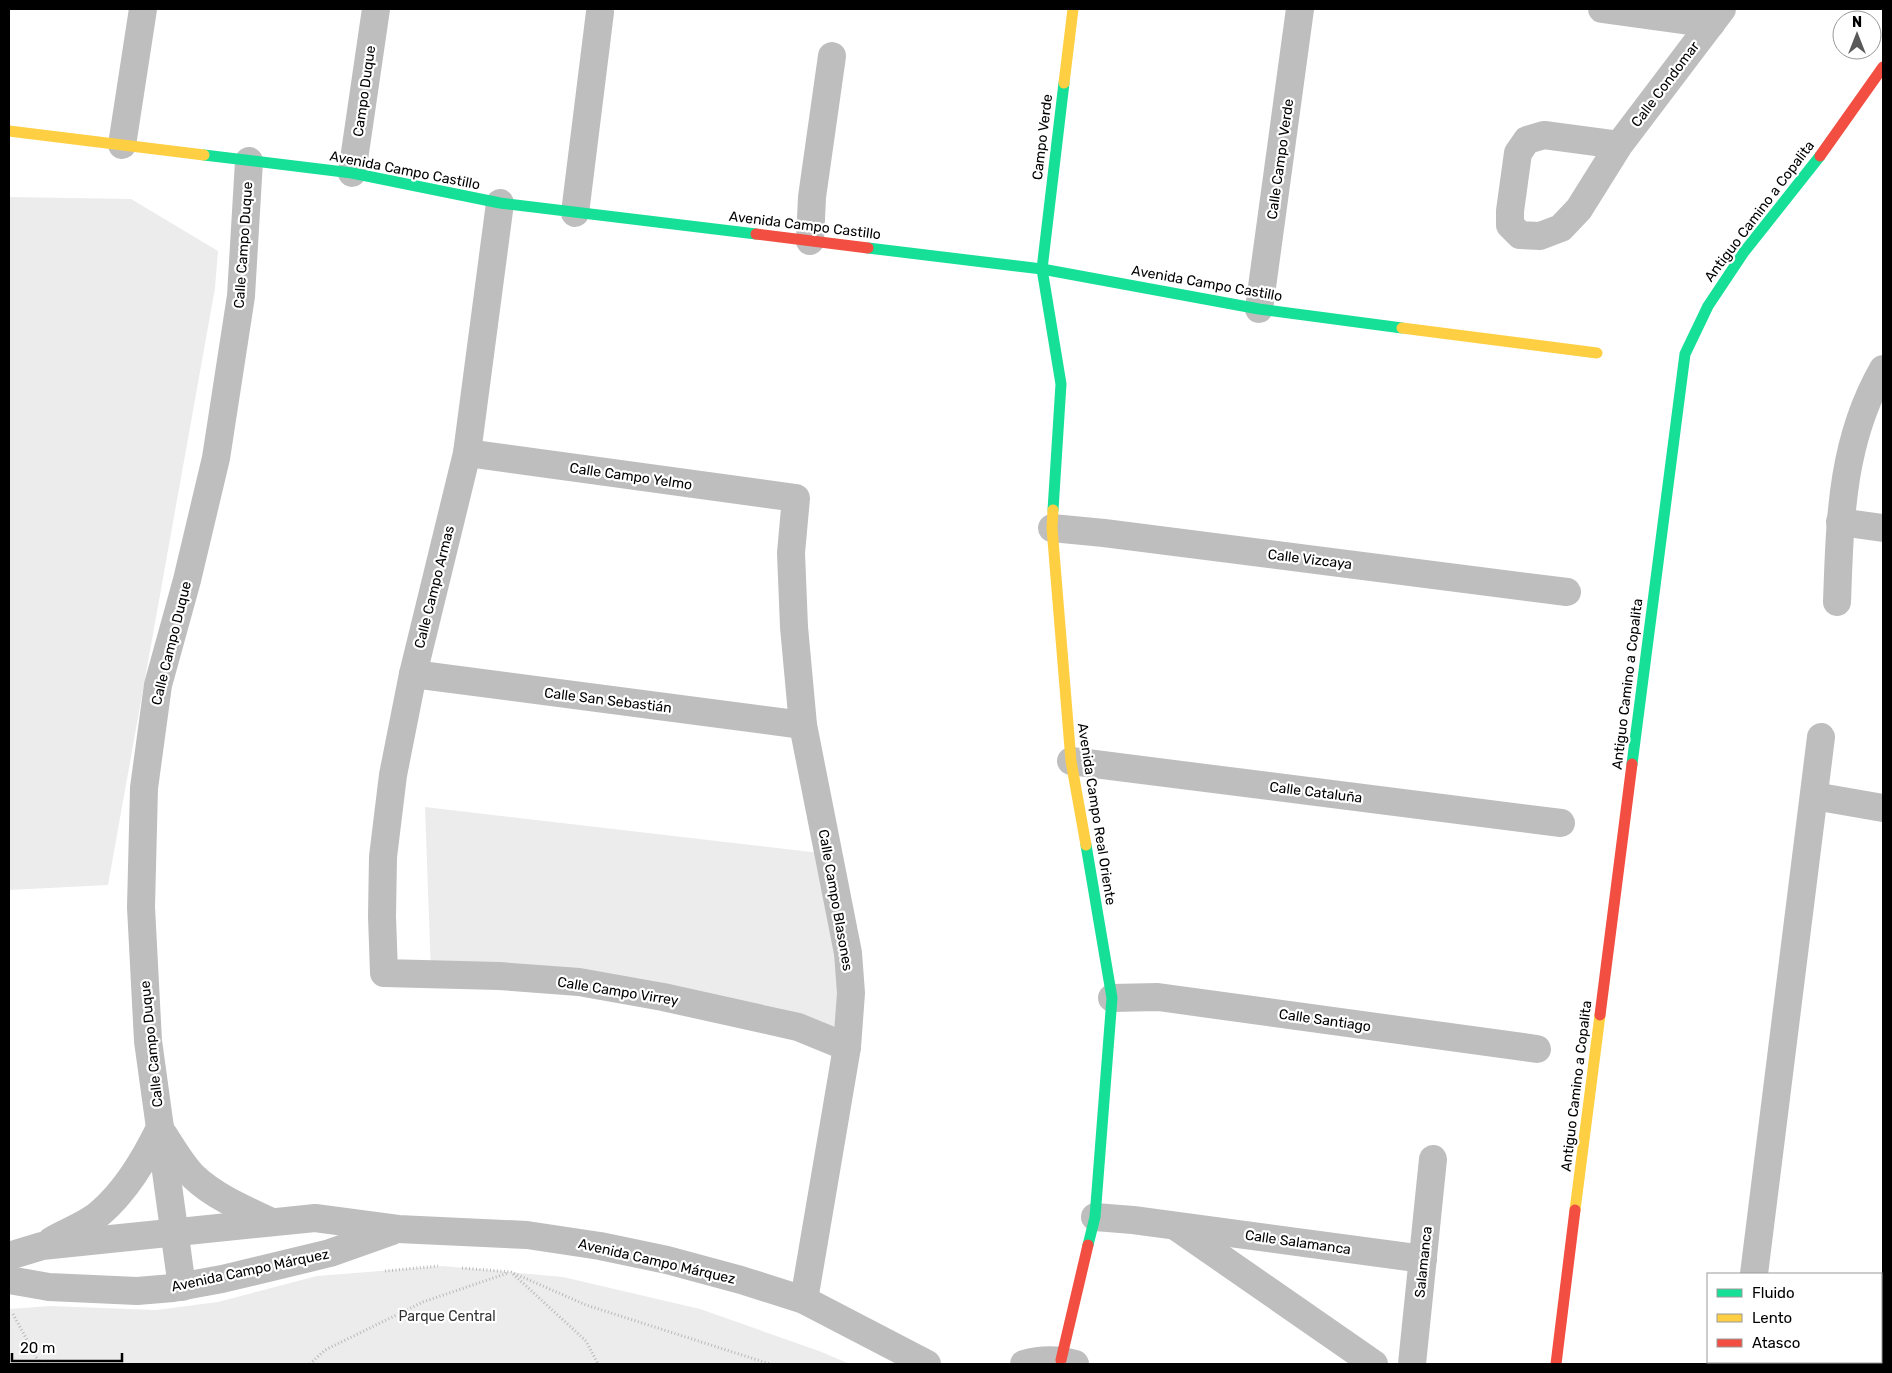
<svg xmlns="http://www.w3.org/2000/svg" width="1892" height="1373" font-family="Rubik,sans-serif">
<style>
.green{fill:#ececec}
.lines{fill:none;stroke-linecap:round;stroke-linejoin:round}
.path{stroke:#b9b9b9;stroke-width:3;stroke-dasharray:1 2.5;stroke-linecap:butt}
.street{stroke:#bebebe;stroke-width:28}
.fast{stroke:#16e098;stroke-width:11}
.slow{stroke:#ffcf43;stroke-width:11}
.jam{stroke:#f24e42;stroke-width:11}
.labels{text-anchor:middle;stroke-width:4.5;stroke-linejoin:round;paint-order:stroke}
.street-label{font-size:14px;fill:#000;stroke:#fff}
.park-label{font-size:14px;fill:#333;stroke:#fff}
</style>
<rect width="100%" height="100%" fill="#fff"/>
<g class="green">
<polygon points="9,197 131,199 218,251 215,288 108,885 9,890"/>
<polygon points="425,807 829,854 847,1047 738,1013 431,974"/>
<polygon points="443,1266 563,1277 700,1309 819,1351 850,1364 9,1364 9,1309 50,1306 156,1310 218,1302 317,1276"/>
</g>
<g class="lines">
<g class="path">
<polyline points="462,1268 511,1272 586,1305 770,1364"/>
<polyline points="385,1271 438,1266"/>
<polyline points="513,1274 586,1341 598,1364"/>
<polyline points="13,1314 40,1364"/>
<polyline points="310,1364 325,1350 423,1302 508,1273"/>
</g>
<g class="street">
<polyline points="1602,9 1711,24"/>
<polyline points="122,145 143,9"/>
<polyline points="1619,145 1544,135 1527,140 1518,153 1510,211 1510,225 1520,235 1540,236 1561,228 1579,209 1619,145 1722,9"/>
<polyline points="352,173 376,9"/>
<polyline points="500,203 467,453 413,674 393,775 383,857 382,916 384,973 499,976 579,982 663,997 798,1027 847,1047"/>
<polyline points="575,213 600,12"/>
<polyline points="810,241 812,197 832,56"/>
<polyline points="1259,309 1300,9"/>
<polyline points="467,453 796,498 791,553 794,627 803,725 848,953 851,993 847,1047 804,1300"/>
<polyline points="1840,522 1883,528"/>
<polyline points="1052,528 1104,533 1567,592"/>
<path d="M1837,602C1840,520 1841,442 1883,369"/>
<polyline points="413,674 803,725"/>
<polyline points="1071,761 1561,823"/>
<polyline points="1814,796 1883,808"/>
<polyline points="1112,998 1158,997 1537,1049"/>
<path d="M164,1135C173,1149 182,1165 194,1177C215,1197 246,1210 272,1222"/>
<polyline points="1095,1217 1133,1220 1423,1259"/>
<polyline points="1178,1228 1374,1364"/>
<path d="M51,1241C66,1232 86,1225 99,1214C126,1191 144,1160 160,1128"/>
<polyline points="9,1256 42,1246 315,1218 398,1229 527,1235 600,1246 667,1260 741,1280 804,1300 927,1364"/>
<polyline points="1754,1274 1821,737"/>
<polyline points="9,1280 49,1287 137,1291 173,1288 222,1279 330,1253 392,1231"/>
<polyline points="182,1287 148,1041 141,907 144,788 158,685 187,580 216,458 241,296 249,161"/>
<path d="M1024,1364C1042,1359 1058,1359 1075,1364"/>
<polyline points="1412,1364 1433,1159"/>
<polyline points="1743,1364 1743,1362"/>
</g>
<g class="fast">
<polyline points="204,155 352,173 500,203 756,234"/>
<polyline points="868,248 1042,269 1259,309 1402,328"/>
<polyline points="1053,510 1061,384 1042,269 1064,83"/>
<polyline points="1632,764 1685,354 1708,306 1744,252 1820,156"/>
<polyline points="1086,845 1112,998 1095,1217 1088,1245"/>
</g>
<g class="slow">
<polyline points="1064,83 1073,9"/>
<polyline points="9,131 204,155"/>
<polyline points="1402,328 1597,353"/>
<polyline points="1053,510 1052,528 1071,761 1086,845"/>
<polyline points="1575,1210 1600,1015"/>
</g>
<g class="jam">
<polyline points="1820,156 1883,67"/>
<polyline points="756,234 868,248"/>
<polyline points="1600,1015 1632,764"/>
<polyline points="1061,1360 1088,1245"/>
<polyline points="1556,1364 1575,1210"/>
</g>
</g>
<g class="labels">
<g class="street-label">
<text transform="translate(1665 84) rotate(-53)" y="5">Calle Condomar</text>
<text transform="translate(364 91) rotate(-82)" y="5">Campo Duque</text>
<text transform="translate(1042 137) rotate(-83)" y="5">Campo Verde</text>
<text transform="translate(1280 159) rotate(-82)" y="5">Calle Campo Verde</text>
<text transform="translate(405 170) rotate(11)" y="5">Avenida Campo Castillo</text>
<text transform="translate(1759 211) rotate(-53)" y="5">Antiguo Camino a Copalita</text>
<text transform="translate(805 225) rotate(7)" y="5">Avenida Campo Castillo</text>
<text transform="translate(243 245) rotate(-86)" y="5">Calle Campo Duque</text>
<text transform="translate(1207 283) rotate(10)" y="5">Avenida Campo Castillo</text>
<text transform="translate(631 476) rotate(8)" y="5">Calle Campo Yelmo</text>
<text transform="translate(1310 559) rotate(7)" y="5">Calle Vizcaya</text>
<text transform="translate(434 587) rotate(-76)" y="5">Calle Campo Armas</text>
<text transform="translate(171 643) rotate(-76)" y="5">Calle Campo Duque</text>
<text transform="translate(1627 684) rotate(-83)" y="5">Antiguo Camino a Copalita</text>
<text transform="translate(608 700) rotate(7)" y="5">Calle San Sebastián</text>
<text transform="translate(1316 792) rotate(7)" y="5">Calle Cataluña</text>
<text transform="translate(1097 814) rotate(81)" y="5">Avenida Campo Real Oriente</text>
<text transform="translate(836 900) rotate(80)" y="5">Calle Campo Blasones</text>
<text transform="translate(618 991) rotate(9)" y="5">Calle Campo Virrey</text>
<text transform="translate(1325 1020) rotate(8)" y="5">Calle Santiago</text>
<text transform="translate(151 1044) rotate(-96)" y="5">Calle Campo Duque</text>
<text transform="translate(1576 1086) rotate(-83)" y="5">Antiguo Camino a Copalita</text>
<text transform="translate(1298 1242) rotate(8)" y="5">Calle Salamanca</text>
<text transform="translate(657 1261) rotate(13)" y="5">Avenida Campo Márquez</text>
<text transform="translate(1423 1262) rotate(-84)" y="5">Salamanca</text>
<text transform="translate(250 1270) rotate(-12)" y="5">Avenida Campo Márquez</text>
</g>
<g class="park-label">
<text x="447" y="1321">Parque Central</text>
</g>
</g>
<rect width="1892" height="1373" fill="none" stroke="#000000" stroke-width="20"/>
<rect x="1707" y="1273" width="175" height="90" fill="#ffffff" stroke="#999999"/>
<rect x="1717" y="1289" width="25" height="8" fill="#16e098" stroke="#999999"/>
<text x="1752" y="1298" font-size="15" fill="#000000">Fluido</text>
<rect x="1717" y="1314" width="25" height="8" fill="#ffcf43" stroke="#999999"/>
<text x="1752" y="1323" font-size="15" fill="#000000">Lento</text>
<rect x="1717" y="1339" width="25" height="8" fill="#f24e42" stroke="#999999"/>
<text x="1752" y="1348" font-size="15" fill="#000000">Atasco</text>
<g transform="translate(1857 35)"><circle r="24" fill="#ffffff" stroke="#999999"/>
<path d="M0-4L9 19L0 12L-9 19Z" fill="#595959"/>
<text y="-8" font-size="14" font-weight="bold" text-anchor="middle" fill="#000000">N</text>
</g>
<path d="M12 1353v8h110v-8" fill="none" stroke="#000000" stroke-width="2.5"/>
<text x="20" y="1353" font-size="15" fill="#000000" stroke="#ffffff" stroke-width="4" paint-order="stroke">20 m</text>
</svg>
